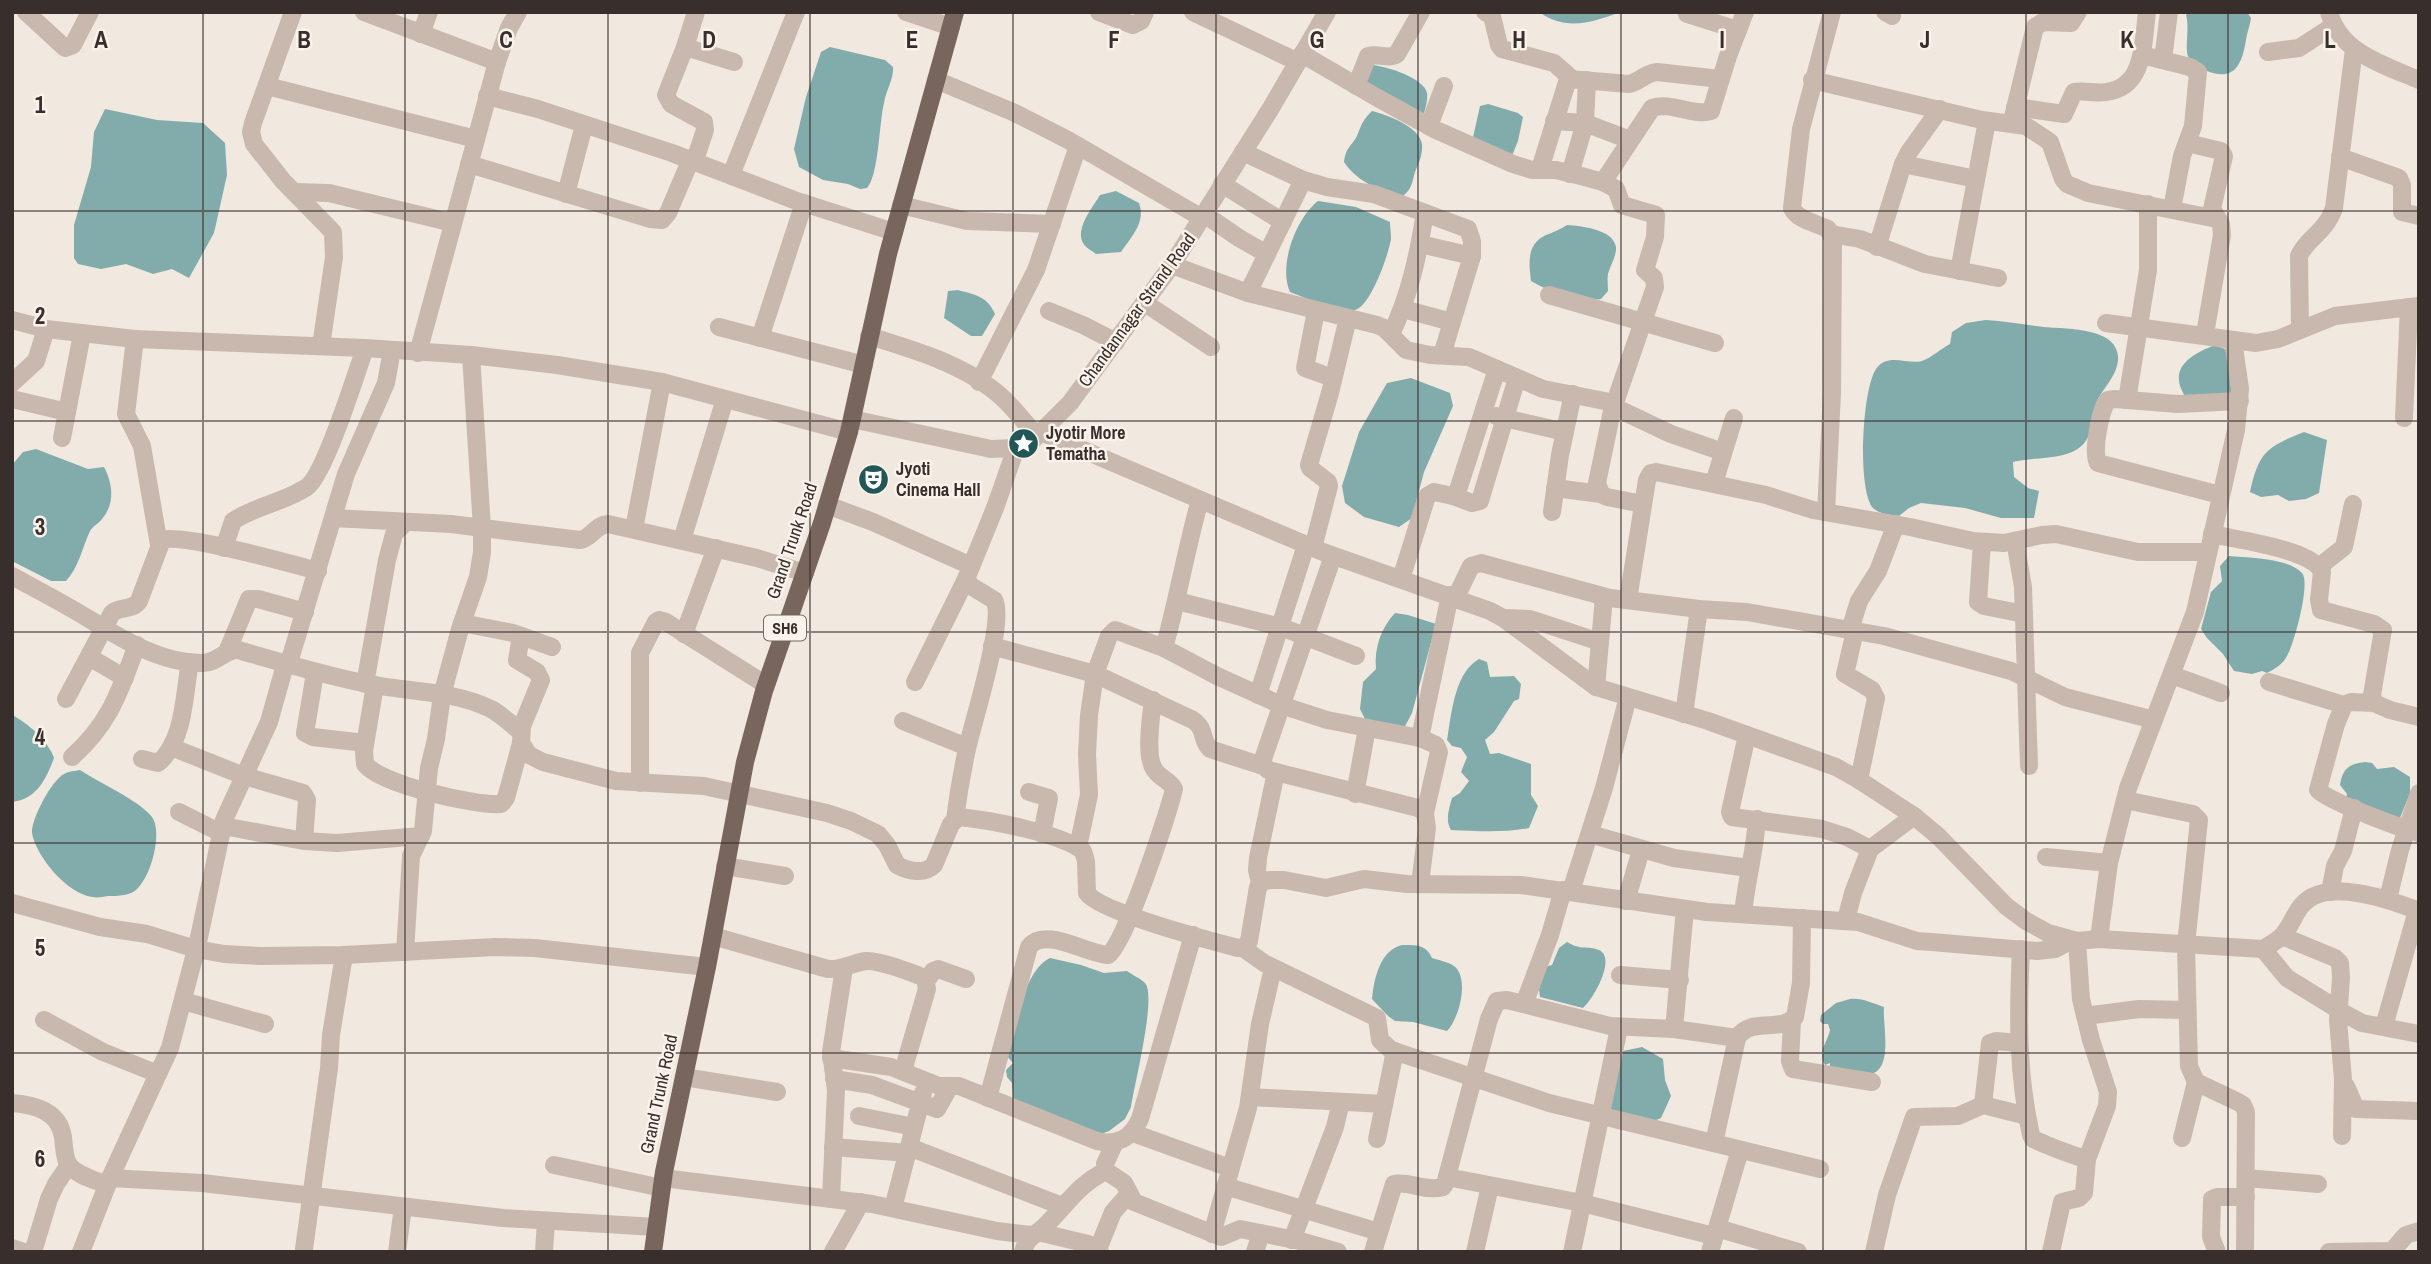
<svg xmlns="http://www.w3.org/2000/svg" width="2431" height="1264" font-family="'Archivo Narrow',sans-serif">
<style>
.water{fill:#81acab}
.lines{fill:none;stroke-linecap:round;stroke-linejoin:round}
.minor{stroke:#c9b8ad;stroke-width:18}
.major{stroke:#78655d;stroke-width:18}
.grid{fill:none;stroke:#382e2b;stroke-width:2;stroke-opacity:0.55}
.labels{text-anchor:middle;stroke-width:5;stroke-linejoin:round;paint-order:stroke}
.shield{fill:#f9f3ec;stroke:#726965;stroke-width:2}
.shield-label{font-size:16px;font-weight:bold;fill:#382e2b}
.street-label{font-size:18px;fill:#382e2b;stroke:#f9f3ec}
.poi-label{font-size:18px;font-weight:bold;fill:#382e2b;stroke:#f9f3ec;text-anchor:start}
.grid-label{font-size:23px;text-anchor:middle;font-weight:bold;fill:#382e2b;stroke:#f9f3ec;stroke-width:5;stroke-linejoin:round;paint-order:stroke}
</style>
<rect width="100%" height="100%" fill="#f1e8e0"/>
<g class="water">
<path d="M1539,12H1620C1592,23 1565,31 1539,12Z"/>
<path d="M2188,12H2247L2251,18C2250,26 2247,32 2246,40C2242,64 2235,82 2207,71C2201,68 2193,64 2189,58C2184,51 2190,28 2186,15Z"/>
<path d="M830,47L885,60L893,67C894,79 886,90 884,103C879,123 879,174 867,188L860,189L848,184L823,180L799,167L794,149L806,97L821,52Z"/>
<path d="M1372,65C1386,66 1424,78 1427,93C1428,100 1425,110 1423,116L1361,82Z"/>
<polygon points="1488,104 1518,113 1523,117 1518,141 1511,158 1472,142 1480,106"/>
<polygon points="105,109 157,120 203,123 225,143 227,175 214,233 189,278 172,269 153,274 126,264 101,269 78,264 74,258 74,225 91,167 94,132"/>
<path d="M1372,111C1387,115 1419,126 1422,144C1423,154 1419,163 1415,172C1412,182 1412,189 1403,196C1379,189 1359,184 1344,162C1346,147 1351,147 1357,136C1362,124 1362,121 1372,111Z"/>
<path d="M1116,191L1139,203C1146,222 1132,236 1121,252L1096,254C1092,251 1085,247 1083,243C1075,228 1093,207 1100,195Z"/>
<path d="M1318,201L1356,207L1390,222C1390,227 1391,234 1391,239C1389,253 1370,309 1354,310C1333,311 1309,299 1290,292C1278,266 1296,218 1318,201Z"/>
<path d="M1567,225C1581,226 1613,229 1616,247C1617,255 1610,266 1608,274C1607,280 1608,285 1608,291L1601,299C1579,302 1551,293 1531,281C1529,264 1526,244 1546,235C1554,232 1559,230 1567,225Z"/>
<path d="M958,290C976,295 987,296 995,314L982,336H971L944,318L948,291Z"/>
<path d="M1986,320C2006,321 2025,325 2044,327C2064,329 2116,327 2118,356C2119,373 2106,385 2098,399C2092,409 2094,428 2087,439C2074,462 2035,456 2013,462L2014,477L2028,488L2039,491L2034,518H2001L1965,508L1921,503L1909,508L1899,516C1891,515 1879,514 1873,508C1857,490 1862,390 1876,369C1888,352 1907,365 1922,361C1931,358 1942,348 1950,344L1952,332L1966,323Z"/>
<path d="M2215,345L2225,349C2230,360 2229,380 2232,393L2185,397C2183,392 2179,386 2179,380C2177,361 2200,351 2215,345Z"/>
<polygon points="1411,378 1450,393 1453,406 1424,472 1412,518 1399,527 1364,517 1345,503 1342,486 1359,432 1387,383"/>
<path d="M2304,432L2327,440L2319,493L2306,499L2289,501L2278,495L2261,497L2250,492C2259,451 2267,447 2304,432Z"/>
<path d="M36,449L88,469L104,467C113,484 115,504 102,519C98,524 93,526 90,531C82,548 79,567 66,581H51L12,561V465L23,452Z"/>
<path d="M2229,556C2249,558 2289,558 2302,573C2311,582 2294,645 2287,656C2283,664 2275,669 2267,673L2262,671L2252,674L2234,671L2223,654L2207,638L2201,629L2211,592L2222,581L2220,566Z"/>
<path d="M1395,613L1408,615L1436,624L1412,713L1403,730L1366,721L1360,709L1363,682L1376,669C1374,648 1381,628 1395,613Z"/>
<path d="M1479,659L1487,662L1490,677L1514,676L1521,684L1519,699L1514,701L1494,732L1485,740L1490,754L1499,753L1531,764V795L1538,806L1529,828C1503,833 1477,831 1451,830C1445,820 1449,809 1452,798L1460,793L1469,781L1461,772L1467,757L1461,748L1452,746L1447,740L1448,734C1452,709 1456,672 1479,659Z"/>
<path d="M12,715C28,723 48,741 54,758C46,779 37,799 12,802Z"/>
<path d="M2365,762L2372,763L2377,769L2394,767L2410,777V793L2400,818L2346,798L2347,794L2340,785C2343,768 2349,764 2365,762Z"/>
<path d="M80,770C98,782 140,801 152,817C163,833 151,875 138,888C131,896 118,896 108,896C103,897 97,898 92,897C68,894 36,857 32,833C31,819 52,780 64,774C69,771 75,771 80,770Z"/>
<path d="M1567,942C1582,951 1586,945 1599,950C1617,958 1593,1000 1583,1008L1540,997L1539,989L1545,967L1552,965L1559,948Z"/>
<path d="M1402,945C1415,945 1426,944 1432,958C1438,960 1448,962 1454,966C1470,978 1459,1019 1447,1031L1413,1022L1395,1021L1388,1016L1372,999C1374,979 1380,950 1402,945Z"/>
<path d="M1050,958L1081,965L1104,973L1127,971C1132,975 1140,978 1145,983C1157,996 1134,1086 1131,1107L1125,1119L1109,1131L1096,1136L1017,1106L1013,1098L1012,1083L1007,1077L1006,1070L1013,1063L1006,1055C1014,1029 1024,970 1050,958Z"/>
<path d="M1850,999C1863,998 1871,1003 1884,1007C1882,1025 1896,1076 1864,1075C1853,1074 1841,1071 1830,1069V1063L1825,1065C1817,1051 1827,1044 1830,1030L1828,1024H1823L1820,1021L1821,1015L1836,1003Z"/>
<polygon points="1642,1047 1663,1059 1665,1080 1671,1096 1661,1118 1649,1123 1606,1112 1623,1051"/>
</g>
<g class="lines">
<g class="minor">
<polyline points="26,12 65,48 73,45 90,12"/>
<polyline points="293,12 253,123 251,132 254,144 283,181 333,232 334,257 321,346"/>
<polyline points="364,12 497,62"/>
<polyline points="906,12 951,27"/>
<polyline points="1099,12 1133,25 1141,21 1145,12"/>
<polyline points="1193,12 1298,62"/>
<polyline points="1485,12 1492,16 1499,45 1502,49 1554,63 1571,78"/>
<polyline points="1885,12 1892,16"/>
<path d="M2329,12C2340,53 2384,65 2419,80"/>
<polyline points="1687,14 1738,30"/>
<polyline points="421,34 429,12"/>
<polyline points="685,47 734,62"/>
<polyline points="2268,52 2299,48 2333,26"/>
<polyline points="1302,54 1376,97 1436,130 1513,164 1532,170 1556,170 1581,176 1603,182 1616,189 1622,205 1656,215 1655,237 1645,270 1654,278 1655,287 1612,411 1597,483 1601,494 1607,497 1643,504"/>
<polyline points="2142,55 2190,67 2198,72 2193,126 2182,156 2172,209"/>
<polyline points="2163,60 2169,12"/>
<polyline points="936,80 1015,113 1068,140 1202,218"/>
<polyline points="1812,80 1982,120 2026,126 2050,142 2063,179 2067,184 2088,193 2217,219"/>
<polyline points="267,86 476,139"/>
<path d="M1356,86L1368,56C1378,53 1389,60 1397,54L1421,12"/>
<polyline points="487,96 538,109 672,153 794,200 894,232"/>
<path d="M2015,107L2064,114L2074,92C2085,90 2096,94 2106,92C2145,88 2143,42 2147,12"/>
<polyline points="2013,117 2035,27 2043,22 2071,23 2078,12"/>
<polyline points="1554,121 1585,123 1630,140"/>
<polyline points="1429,126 1444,86"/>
<polyline points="2187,143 2221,151 2224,156 2212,209 2221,224 2222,235 2205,334"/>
<polyline points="1243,152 1303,180 1327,187 1374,194 1468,229 1472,241 1472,256 1442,355"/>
<polyline points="2340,157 2399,178 2402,185 2402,212 2419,216"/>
<polyline points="695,160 705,130 704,122 671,104 666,95 685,47 696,12"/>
<polyline points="469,164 650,219 662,220 668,213 691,159"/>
<polyline points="1903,164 1976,179"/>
<path d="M1540,169L1568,79L1629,84C1640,82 1645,73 1657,72L1720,79"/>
<polyline points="1570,174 1585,123 1587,80"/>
<polyline points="731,175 796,12"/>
<path d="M1603,182L1652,108C1671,101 1693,117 1711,111L1728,56L1745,12"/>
<polyline points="1222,184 1283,222"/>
<polyline points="294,192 329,193 453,223"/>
<polyline points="566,194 584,125"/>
<polyline points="901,205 967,221 1052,224"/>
<polyline points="1204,214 1239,238 1267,254"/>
<polyline points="1831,234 1860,239 1925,264 1998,278"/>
<polyline points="1420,244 1472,256"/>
<polyline points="1877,247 1903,164 1909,152 1940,109"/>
<polyline points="1172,265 1248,293 1377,325 1384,328 1406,350 1430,355 1469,357 1543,389 1615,403"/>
<polyline points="1959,271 1987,121"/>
<polyline points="1248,293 1303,180"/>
<polyline points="1549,295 1715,343"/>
<polyline points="1145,303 1211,347"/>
<polyline points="1403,309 1452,322"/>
<polyline points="1049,311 1083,325 1116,342"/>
<polyline points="1316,311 1305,368 1333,378"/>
<polyline points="12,320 46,329 135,339 365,348 471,355 557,365 662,382 849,432"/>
<polyline points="2106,323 2256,343 2278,339 2335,316 2419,306"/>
<polyline points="719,327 864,365"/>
<path d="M2300,330L2299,256C2306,239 2326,232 2334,208L2354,49"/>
<path d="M1391,334C1410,295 1418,255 1425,213"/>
<path d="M869,336C912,349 962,364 997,393C1012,405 1024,422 1037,436"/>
<polyline points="760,338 804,203"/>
<polyline points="135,339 126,414 142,446 159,545"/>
<polyline points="418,353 497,62 509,28 518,12"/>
<polyline points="979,382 1036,270 1078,146"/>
<polyline points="12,383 36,361 46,329"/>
<polyline points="12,399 67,412"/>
<polyline points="2127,400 2148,270 2148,204"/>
<polyline points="1614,407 1671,434 1723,452"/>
<polyline points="1496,416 1565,432"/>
<polyline points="2404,418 2409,307"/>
<polyline points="852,419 991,449 1016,448 1034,439 1070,403 1172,265 1271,108 1327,12"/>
<path d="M1041,432L1323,552L1490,611L1503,618L1596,687L1708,721L1836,767L1859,780L1914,816L1938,836L2006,906L2026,921L2048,933L2077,941L2099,939L2263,949C2269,945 2277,941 2282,936C2291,927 2294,913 2303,904C2327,877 2391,900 2419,911"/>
<polyline points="62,438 82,334"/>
<polyline points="1714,483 1734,418"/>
<polyline points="1555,488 1601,494"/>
<path d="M2220,495L2098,463C2092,453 2100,409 2108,400L2115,399L2178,404L2240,401"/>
<polyline points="1453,496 1472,503 1480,501 1517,378"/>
<polyline points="827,505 873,522 971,566"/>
<polyline points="1552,512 1560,455 1573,394"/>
<path d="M1826,512L1832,393L1833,239L1828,229C1816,223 1797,220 1792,208L1801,129L1832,12"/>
<path d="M333,518L451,524L580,540C592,538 595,525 608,524L757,558L805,573"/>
<polyline points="634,529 662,382"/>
<path d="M2212,534C2237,540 2312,549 2322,572L2319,600L2321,610L2374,624L2383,630L2372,695L2374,703L2390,710L2419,717"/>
<polyline points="682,540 725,399"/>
<polyline points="2015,541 2023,587 2029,766"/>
<polyline points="1982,542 1978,602 1984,606 2024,614"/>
<path d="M224,548L233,521C255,506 285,502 307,487C325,474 356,374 365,348"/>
<polyline points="1313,548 1329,486 1328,482 1310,468 1309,465 1330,393 1348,318"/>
<polyline points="1333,556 1262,762 1268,770 1276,772 1418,808 1425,813 1427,828 1420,884"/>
<polyline points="2320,566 2344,547 2353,504"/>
<path d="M12,576C34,588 57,600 79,613C116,635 158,664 203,663C217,663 224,650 238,650C280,662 320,674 363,683C405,692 453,690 491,709C502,715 511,724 521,732"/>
<polyline points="1401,579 1427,496 1434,492 1453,496 1458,490 1497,369"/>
<polyline points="1456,597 1471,566 1481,563 1610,598 1699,609 1747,612 1884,636 2011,671 2065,697 2154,720"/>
<polyline points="1628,600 1647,480 1651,473 1656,472 1766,495 1813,510 1910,527 1973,541 2004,543 2042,535 2056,534 2138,552 2208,552"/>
<polyline points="1177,601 1281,627 1356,656"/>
<polyline points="1503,618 1530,619 1600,642"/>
<polyline points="462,623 513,633 552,647"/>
<polyline points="1850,630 1859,601 1878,571 1896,524"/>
<polyline points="1855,631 1845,674 1872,690 1876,698 1859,780"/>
<polyline points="684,634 716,548"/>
<path d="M521,636L517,660L537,672L541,680L522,726L521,743L529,755L543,762L616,781L704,786L827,813L851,821L878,834L887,845L897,865C908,871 924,875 934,865L951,824L959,817C989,820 1060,833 1083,851L1086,861L1087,893C1100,912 1211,941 1238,948L1247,946L1249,941L1258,887L1264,881L1271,880H1284L1326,888L1364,879L1407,884L1521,885L1707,912L1858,922L1917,941L1932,942L2037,951L2055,949L2070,941"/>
<path d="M992,646L1095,674L1193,720C1207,730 1200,739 1210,749L1263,766"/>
<path d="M1164,648C1178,599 1186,549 1200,500"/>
<polyline points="227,652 249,599 258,599 305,612"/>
<polyline points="89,657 125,678"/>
<polyline points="288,666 346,474 386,383 392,350"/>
<polyline points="315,673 305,733 313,737 365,743"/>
<polyline points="2172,675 2221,693"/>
<polyline points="915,682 966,579"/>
<polyline points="2269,682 2344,705"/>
<polyline points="365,684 387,560 394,534 406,522"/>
<path d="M375,685L364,751L365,764C380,784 474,806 501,804L506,798L521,743"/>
<polyline points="1596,687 1604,597"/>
<polyline points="1258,695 1306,545"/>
<path d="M66,699L112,613C121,606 132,611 139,601L162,540C182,533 291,564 318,571"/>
<path d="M2374,703L2351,702L2344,705L2336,724L2318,790C2330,802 2400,828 2419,833"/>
<polyline points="1684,714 1699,609"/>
<polyline points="903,721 967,747"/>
<polyline points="1747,735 1730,812 1732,817 1822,829 1847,837 1870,849"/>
<polyline points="1420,738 1450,595"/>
<polyline points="171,747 244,776 303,793 307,800 304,841"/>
<path d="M72,757C111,722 119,692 137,645"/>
<path d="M142,759L158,763C185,741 184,693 190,662"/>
<polyline points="640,783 640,653 656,622 659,620 666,622 766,685"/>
<polyline points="1029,792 1049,798 1042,834"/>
<polyline points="1355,794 1367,728"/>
<polyline points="2125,800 2193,814 2199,820 2186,945 2189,1066 2196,1082 2238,1102 2243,1105 2246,1112 2245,1252"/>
<polyline points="179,812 221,833"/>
<path d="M955,819C958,795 962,772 967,749C973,721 1006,620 994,600L971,586L966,579L995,508L1016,448"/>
<polyline points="223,826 304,841 337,843 421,836"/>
<polyline points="1590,834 1674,858 1749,868"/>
<polyline points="1078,847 1089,795 1087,755 1089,715 1095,674 1109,636 1115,630 1164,648 1217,676 1281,705 1327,720 1420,738 1436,745 1439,752 1425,813"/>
<polyline points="2046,857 2109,863"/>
<polyline points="725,866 785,876"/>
<polyline points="1260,883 1257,870 1258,858 1276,772"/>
<polyline points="1571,891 1604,788 1628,697"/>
<polyline points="2330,892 2335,866 2343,851 2354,808"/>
<polyline points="2388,899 2400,850 2419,793"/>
<polyline points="1626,901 1641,850"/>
<polyline points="12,903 100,927 147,934 196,949 224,954 260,956 344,955 495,947 535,948 707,967"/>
<path d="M1743,914C1746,882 1755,851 1757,819"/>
<polyline points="1846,920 1853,893 1870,849 1914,816"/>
<path d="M713,936L828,969C842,970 852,963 866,961C879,960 913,973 925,978L927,989L903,1071"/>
<polyline points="2282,936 2335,958 2340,963 2341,978 2338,1020 2343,1079 2342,1136"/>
<polyline points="2099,939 2109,863 2128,788 2195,612 2236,430 2240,389 2233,340"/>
<polyline points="1243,948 1264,963 1377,1018 1380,1040 1391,1050 1549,1103 1820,1169"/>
<path d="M2021,949C2018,1012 2017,1074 2031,1135L2033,1139C2051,1147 2067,1154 2087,1159"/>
<polyline points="2263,949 2287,978 2347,1015 2362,1023 2419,1034"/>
<polyline points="405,952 411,856 423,831 429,768 436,739 442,695 460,629 478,577 482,552 482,528 471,355"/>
<polyline points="1620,975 1680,980"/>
<polyline points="927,980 933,971 938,969 966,979"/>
<polyline points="183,1001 265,1024"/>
<polyline points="1524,1004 1550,935 1563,890"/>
<polyline points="2085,1016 2139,1009 2187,1010"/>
<polyline points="44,1020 103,1052 158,1074"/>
<polyline points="1792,1021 1790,1061 1793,1069 1872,1082"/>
<polyline points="2384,1026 2417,911"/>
<polyline points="1674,1029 1685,909"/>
<path d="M831,1058L891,1067L939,1086H959L1097,1141C1118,1146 1131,1138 1140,1119L1193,935"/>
<polyline points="684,1077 777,1092"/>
<polyline points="834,1079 872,1085 937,1109 950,1086"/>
<polyline points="2346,1086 2356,1109 2419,1111"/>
<polyline points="1250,1097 1384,1104"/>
<path d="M988,1098L1029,947C1044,926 1087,954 1108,955C1125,945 1168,814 1174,789C1170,780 1159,778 1154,769C1145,755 1151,717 1153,700"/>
<path d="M12,1103C35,1105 59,1111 63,1137C64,1145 64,1156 68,1164C76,1175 95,1180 107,1185"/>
<polyline points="1983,1105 1990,1043 1996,1041 2019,1043"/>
<polyline points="859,1116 914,1127"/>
<polyline points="1133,1133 1230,1168"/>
<polyline points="2182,1138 2196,1082"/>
<polyline points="1377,1139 1395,1051"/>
<polyline points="1115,1142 1105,1164 1106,1171 1124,1183 1134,1202 1221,1237 1240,1229 1300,1241 1338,1252"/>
<path d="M1714,1143L1737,1038C1751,1016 1780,1033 1795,1017L1801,983L1802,918"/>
<polyline points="833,1147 908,1153"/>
<polyline points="909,1147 1062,1206"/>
<polyline points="554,1165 662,1188"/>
<polyline points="1447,1177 1582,1203 1714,1236"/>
<polyline points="110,1178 202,1183 503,1218 656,1227"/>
<polyline points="663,1178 872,1204 997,1231 1031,1235"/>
<polyline points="2246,1178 2318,1184"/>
<polyline points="1225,1186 1379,1232"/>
<polyline points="831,1199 836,1090 831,1052 844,968"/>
<polyline points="893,1208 923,1093"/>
<polyline points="1717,1228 1798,1252"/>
<polyline points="1038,1232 1088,1244 1100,1252"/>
<polyline points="1212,1234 1248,1108 1260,1024 1273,968"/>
<polyline points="1292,1240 1335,1127 1341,1102"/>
<polyline points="12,1248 24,1252"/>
<polyline points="304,1249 329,1068 331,1035 344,955"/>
<polyline points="1098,1249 1113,1212 1129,1194"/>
<polyline points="33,1252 49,1199 56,1184 69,1165"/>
<polyline points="81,1252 110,1178 170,1048 198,942 224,820 269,722 285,665"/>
<polyline points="397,1252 403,1207"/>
<polyline points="544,1252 546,1221"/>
<polyline points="833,1252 861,1202"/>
<path d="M1023,1252C1026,1238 1034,1236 1044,1227C1065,1207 1078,1184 1106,1171"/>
<polyline points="1255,1252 1261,1233"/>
<path d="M1373,1252L1394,1184C1410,1181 1426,1192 1443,1187L1445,1184L1489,1019L1497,1001L1507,1000L1610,1026L1674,1029L1737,1038"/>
<polyline points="1475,1252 1490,1186"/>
<polyline points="1572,1252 1619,1028"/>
<polyline points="1710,1252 1740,1150"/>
<polyline points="1874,1252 1887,1195 1914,1117 1958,1116 1983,1105 2027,1116"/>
<polyline points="2051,1252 2062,1202 2079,1198 2084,1193 2087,1159 2107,1106 2108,1092 2091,1040 2081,999 2077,941"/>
<polyline points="2217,1252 2211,1237 2212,1199 2217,1197 2246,1197"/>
<polyline points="2329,1252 2392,1251 2406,1235 2419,1231"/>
</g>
<polyline class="major" points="653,1252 664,1172 707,967 745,762 764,691 822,523 849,432 888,254 955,12"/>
</g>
<path class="grid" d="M203,12V1252M405,12V1252M608,12V1252M810,12V1252M1013,12V1252M1216,12V1252M1418,12V1252M1621,12V1252M1823,12V1252M2026,12V1252M2228,12V1252M12,211H2419M12,421H2419M12,632H2419M12,843H2419M12,1053H2419"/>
<defs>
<symbol id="sight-disc" viewBox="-11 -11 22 22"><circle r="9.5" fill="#235656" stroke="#f9f3ec"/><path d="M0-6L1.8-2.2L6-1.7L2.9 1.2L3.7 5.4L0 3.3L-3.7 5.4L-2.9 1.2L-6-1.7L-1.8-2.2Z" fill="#fff"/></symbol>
<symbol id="theatre-disc" viewBox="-11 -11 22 22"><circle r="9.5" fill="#235656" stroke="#f9f3ec"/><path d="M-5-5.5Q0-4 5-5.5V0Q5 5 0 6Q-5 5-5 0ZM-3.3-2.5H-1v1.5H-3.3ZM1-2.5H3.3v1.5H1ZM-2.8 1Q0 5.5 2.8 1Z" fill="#fff"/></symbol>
</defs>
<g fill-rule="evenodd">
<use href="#sight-disc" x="1006" y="426" width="35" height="35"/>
<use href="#theatre-disc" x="856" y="462" width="35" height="35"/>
</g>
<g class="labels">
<rect class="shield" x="764" y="615.5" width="42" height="25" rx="5"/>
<g class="shield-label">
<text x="785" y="634">SH6</text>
</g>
<g class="street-label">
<text transform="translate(1137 310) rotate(-54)" y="6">Chandannagar Strand Road</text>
<text transform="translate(792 541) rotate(-71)" y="6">Grand Trunk Road</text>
<text transform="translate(659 1094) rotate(-78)" y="6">Grand Trunk Road</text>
</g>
<g class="poi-label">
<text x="1046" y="439">Jyotir More<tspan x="1046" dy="21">Tematha</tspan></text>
<text x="896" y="475">Jyoti<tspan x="896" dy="21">Cinema Hall</tspan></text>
</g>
</g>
<g class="grid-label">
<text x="101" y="48">A</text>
<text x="304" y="48">B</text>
<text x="506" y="48">C</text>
<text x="709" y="48">D</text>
<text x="912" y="48">E</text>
<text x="1114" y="48">F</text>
<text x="1317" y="48">G</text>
<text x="1519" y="48">H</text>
<text x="1722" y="48">I</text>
<text x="1925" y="48">J</text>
<text x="2127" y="48">K</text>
<text x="2330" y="48">L</text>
<text x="40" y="113">1</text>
<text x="40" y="324">2</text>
<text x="40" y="535">3</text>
<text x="40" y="745">4</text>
<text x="40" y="956">5</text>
<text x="40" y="1167">6</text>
</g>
<rect width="2431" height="1264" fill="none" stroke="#382e2b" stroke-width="28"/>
</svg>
